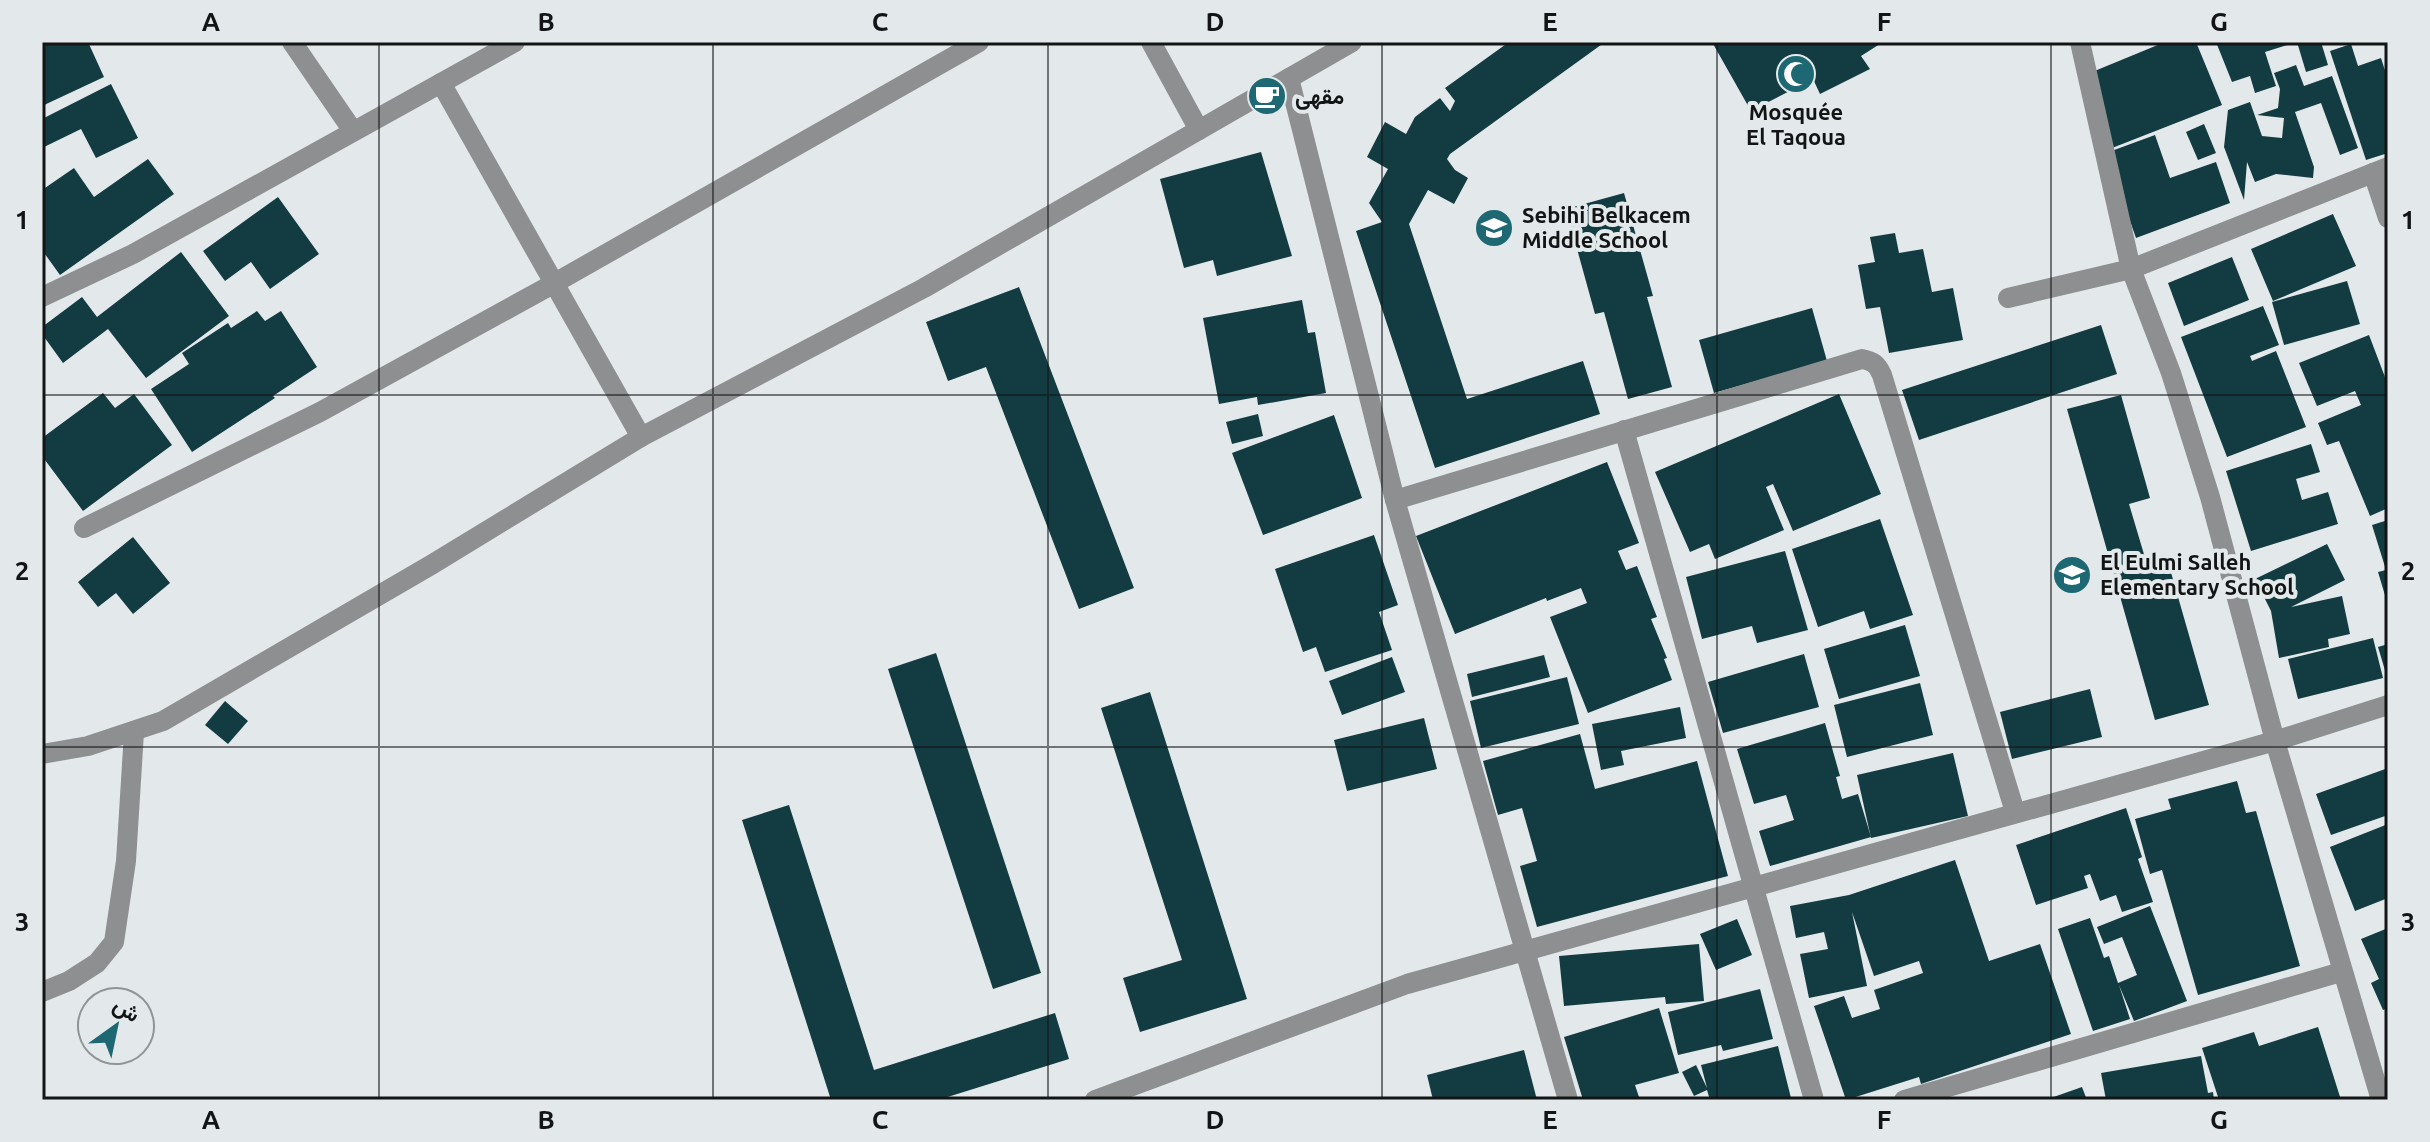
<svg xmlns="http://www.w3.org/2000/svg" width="2430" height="1142" font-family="Ubuntu,Vazirmatn,sans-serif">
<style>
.building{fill:#133c42}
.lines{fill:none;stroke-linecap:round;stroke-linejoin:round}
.minor{stroke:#8d8f90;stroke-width:20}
.grid{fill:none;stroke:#121415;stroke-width:2;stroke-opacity:0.55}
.labels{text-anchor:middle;stroke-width:8;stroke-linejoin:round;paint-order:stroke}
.poi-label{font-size:22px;font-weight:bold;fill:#121415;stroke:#e3e9ea;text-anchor:start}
.neatline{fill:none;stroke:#121415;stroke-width:3}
.grid-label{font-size:26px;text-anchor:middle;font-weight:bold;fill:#121415}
</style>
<rect width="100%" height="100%" fill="#e3e9ea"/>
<g class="building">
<polygon points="42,42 88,42 104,77 42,106"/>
<polygon points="1509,42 1605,42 1450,154 1447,159 1455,170 1468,178 1454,204 1428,190 1409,224 1467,399 1583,361 1600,414 1435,468 1356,231 1382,222 1369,203 1388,169 1367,157 1385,122 1406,134 1415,117 1440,98 1450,111 1455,101 1445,88"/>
<polygon points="1712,42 1883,42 1861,56 1870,69 1820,94 1813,79 1751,111"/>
<polygon points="2165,42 2196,42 2222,105 2112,148 2080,77"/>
<polygon points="2216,42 2294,42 2294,43 2265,52 2276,86 2255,93 2250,76 2232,82"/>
<polygon points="2297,42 2321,42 2328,65 2306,72"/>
<polygon points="2351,44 2358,66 2381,58 2388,80 2388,153 2366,160 2330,51"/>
<polygon points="2296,65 2304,86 2332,76 2358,148 2340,155 2321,103 2295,112 2314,167 2313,178 2276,174 2255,182 2247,162 2244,200 2224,147 2228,110 2250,102 2262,136 2282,138 2284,118 2257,115 2278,108 2280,89 2274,73"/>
<polygon points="111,84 138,138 96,158 81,129 42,148 42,119"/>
<polygon points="2204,124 2216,153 2198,160 2186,132"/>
<polygon points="2155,135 2170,178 2216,162 2230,203 2136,238 2106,153"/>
<polygon points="1261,152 1292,256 1217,276 1213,260 1184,268 1160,179"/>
<polygon points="148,159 174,194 60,275 42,250 42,190 74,168 94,197"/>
<polygon points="1624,193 1653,296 1647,297 1672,387 1628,399 1604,312 1595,314 1566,209"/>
<polygon points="278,197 319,254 270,289 251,262 225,281 203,251"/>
<polygon points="2333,214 2356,266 2273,301 2251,249"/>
<polygon points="1895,233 1899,253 1923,249 1932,292 1953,288 1963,340 1889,353 1880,307 1866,309 1858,265 1875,262 1870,237"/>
<polygon points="181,252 229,316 146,378 108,329 63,363 42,334 42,327 82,297 97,317"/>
<polygon points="2232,257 2249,300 2184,326 2168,283"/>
<polygon points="2347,281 2360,324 2284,345 2272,302"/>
<polygon points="1019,287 1134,588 1079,609 986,367 948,381 926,322"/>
<polygon points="1302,300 1308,333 1315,332 1326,393 1258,405 1257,397 1219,404 1203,318"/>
<polygon points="2263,306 2279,345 2250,356 2252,361 2276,351 2306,427 2227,457 2181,337"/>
<polygon points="1812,308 1827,361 1714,393 1699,340"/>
<polygon points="257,311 265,321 281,311 317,367 273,396 275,398 192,452 151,389 189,364 182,353 228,323 231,328"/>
<polygon points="2101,325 2117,374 1919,440 1902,390"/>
<polygon points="2369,335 2388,385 2388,508 2370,516 2339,441 2327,445 2318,423 2361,405 2355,391 2317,406 2299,363"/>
<polygon points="103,393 115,408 134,394 172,445 83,511 42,456 42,438"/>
<polygon points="1839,394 1881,494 1793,531 1773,484 1766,487 1784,530 1715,559 1709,544 1690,552 1655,472"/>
<polygon points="2121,395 2150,498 2129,504 2146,561 2166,555 2209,705 2155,720 2067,409"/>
<polygon points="1258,414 1263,436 1232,444 1226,422"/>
<polygon points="1334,415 1362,498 1263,535 1232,453"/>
<polygon points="2311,444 2320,472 2296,479 2302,500 2328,492 2338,524 2251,551 2226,471"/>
<polygon points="1607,462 1639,543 1618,551 1626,570 1637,566 1657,617 1651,619 1667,658 1664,659 1672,680 1588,713 1550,617 1587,603 1581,588 1547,601 1546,598 1455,634 1416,536"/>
<polygon points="1880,519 1913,615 1870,629 1864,611 1818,627 1792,549"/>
<polygon points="2388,520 2388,602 2387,602 2378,572 2386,570 2372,525"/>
<polygon points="1374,535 1398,605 1379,612 1392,650 1325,672 1316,647 1303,652 1275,569"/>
<polygon points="133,537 170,583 133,614 116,593 98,607 78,582"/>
<polygon points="2327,544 2345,580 2291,607 2342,596 2350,634 2328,639 2329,647 2279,658 2271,611 2255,579"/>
<polygon points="1785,551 1808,630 1757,643 1752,626 1702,639 1686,577"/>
<polygon points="1905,625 1920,676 1839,699 1824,649"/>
<polygon points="2373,638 2383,678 2298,699 2288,659"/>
<polygon points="2388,644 2388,677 2387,677 2378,647"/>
<polygon points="936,653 1041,973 993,989 888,669"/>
<polygon points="1804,654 1819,707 1723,733 1708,682"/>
<polygon points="1544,655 1550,677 1472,697 1467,674"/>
<polygon points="1392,657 1405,692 1342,715 1329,681"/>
<polygon points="1567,677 1579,724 1481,748 1470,701"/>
<polygon points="1920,683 1933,735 1847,757 1834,705"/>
<polygon points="2090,689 2102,737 2012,759 2000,712"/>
<polygon points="1150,692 1247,999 1140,1032 1123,978 1182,960 1101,708"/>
<polygon points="225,701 248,721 228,744 205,725"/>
<polygon points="1680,707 1686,738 1621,751 1624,765 1601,770 1592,724"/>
<polygon points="1424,718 1437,769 1347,791 1334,740"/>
<polygon points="1825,723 1840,776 1836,777 1842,799 1858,794 1871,837 1770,866 1759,831 1794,820 1786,795 1754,804 1737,749"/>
<polygon points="1580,734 1595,789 1697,761 1728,876 1537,927 1520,866 1537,861 1522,808 1498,815 1483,761"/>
<polygon points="1953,753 1968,816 1871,838 1857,775"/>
<polygon points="2388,768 2388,815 2331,835 2316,794"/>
<polygon points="2237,781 2246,813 2256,811 2300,966 2198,995 2162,870 2150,874 2135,819 2171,809 2168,799"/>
<polygon points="789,805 874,1070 1055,1013 1069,1059 938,1100 831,1100 742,820"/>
<polygon points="2126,808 2142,857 2138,859 2153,902 2122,912 2116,895 2100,901 2090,874 2084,876 2088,888 2036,905 2016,845"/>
<polygon points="2388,824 2388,898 2355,911 2330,847"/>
<polygon points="1955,860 1989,961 2040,944 2071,1034 1921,1084 1919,1077 1846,1100 1814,1006 1844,996 1852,1018 1880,1009 1874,990 1923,973 1919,961 1874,976 1852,912 1867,986 1809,998 1800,954 1828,949 1824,932 1796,938 1790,906 1849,895"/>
<polygon points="2150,906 2187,1001 2134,1021 2119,985 2130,1019 2093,1031 2058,929 2090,918 2104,958 2109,956 2118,983 2137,975 2122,937 2104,944 2097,927"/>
<polygon points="1737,919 1752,955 1716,970 1700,934"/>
<polygon points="2388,928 2388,1008 2383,1010 2371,983 2379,979 2361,939"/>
<polygon points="1699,944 1704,1001 1666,1004 1665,997 1564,1006 1559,956"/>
<polygon points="1760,989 1773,1039 1723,1051 1721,1045 1678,1055 1668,1012"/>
<polygon points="1659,1008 1679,1073 1635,1085 1640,1100 1583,1100 1564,1037"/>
<polygon points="2318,1027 2341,1100 2219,1100 2202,1048 2254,1032 2259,1046"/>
<polygon points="1778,1046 1791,1098 1710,1100 1707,1090 1694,1096 1682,1072 1696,1065 1707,1088 1701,1065"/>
<polygon points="1524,1050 1537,1100 1433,1100 1427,1075"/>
<polygon points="2201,1056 2208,1093 2213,1092 2214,1100 2106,1100 2101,1073"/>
<polygon points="2082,1087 2087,1100 2045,1100"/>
</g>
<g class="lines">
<g class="minor">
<polyline points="292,42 353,131"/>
<polyline points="1151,42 1199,130"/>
<polyline points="2080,42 2131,269 2171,373 2210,497 2275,741 2381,1100"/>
<polyline points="1289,78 1395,500 1568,1100"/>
<polyline points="441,83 641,437"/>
<polyline points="2373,173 2388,218"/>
<polyline points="42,297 133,254 515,42"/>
<polyline points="2008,298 2131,269 2388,167"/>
<polyline points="1624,430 1814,1100"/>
<path d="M1395,500L1862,359C1873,361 1877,364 1882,375L2015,812"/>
<polyline points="84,528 320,412 553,284 979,42"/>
<polyline points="42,754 88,746 163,721 431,565 641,437 924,288 1352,42"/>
<polyline points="42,992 69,981 97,963 114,942 126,861 134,732"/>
<polyline points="1095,1100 1407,984 2275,741 2388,705"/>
<polyline points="1904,1100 2341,972"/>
</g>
</g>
<path class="grid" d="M379,42V1100M713,42V1100M1048,42V1100M1382,42V1100M1717,42V1100M2051,42V1100M42,395H2388M42,747H2388"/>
<defs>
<symbol id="mosque-disc" viewBox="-11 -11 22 22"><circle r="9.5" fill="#1e6873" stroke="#e3e9ea"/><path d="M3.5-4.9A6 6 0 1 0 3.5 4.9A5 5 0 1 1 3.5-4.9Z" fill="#fff"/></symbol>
<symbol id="cafe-disc" viewBox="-11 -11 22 22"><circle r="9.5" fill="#1e6873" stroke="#e3e9ea"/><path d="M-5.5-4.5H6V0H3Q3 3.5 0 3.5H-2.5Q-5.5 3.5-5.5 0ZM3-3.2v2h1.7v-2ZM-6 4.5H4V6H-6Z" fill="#fff"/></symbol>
<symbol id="school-disc" viewBox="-11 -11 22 22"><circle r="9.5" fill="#1e6873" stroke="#e3e9ea"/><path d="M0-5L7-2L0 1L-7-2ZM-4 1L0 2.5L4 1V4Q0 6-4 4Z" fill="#fff"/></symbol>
</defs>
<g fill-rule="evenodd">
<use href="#mosque-disc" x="1774" y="52" width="44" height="44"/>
<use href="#cafe-disc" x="1245" y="74" width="44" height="44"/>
<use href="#school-disc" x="1472" y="206" width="44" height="44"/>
<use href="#school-disc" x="2050" y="553" width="44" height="44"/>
</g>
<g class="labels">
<g class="poi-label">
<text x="1295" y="104">مقهى</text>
<text x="1796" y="120" text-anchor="middle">Mosquée<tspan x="1796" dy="25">El Taqoua</tspan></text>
<text x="1522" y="223">Sebihi Belkacem<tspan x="1522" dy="25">Middle School</tspan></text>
<text x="2100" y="570">El Eulmi Salleh<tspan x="2100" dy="25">Elementary School</tspan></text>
</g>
</g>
<rect width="2430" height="1142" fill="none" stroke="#e3e9ea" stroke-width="88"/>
<g transform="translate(116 1026) rotate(33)"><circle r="38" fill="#e3e9ea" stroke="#8f9495" stroke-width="2"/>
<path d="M0-6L14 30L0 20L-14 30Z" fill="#1e6873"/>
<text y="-12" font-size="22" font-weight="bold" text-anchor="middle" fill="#121415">ش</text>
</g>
<rect x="44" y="44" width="2342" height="1054" class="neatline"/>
<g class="grid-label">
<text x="211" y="31">A</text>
<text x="546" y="31">B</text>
<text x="880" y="31">C</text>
<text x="1215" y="31">D</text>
<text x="1550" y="31">E</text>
<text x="1884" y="31">F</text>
<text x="2219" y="31">G</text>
<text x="22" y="229">1</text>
<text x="2408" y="229">1</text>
<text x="22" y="580">2</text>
<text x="2408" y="580">2</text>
<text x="22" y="931">3</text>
<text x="2408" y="931">3</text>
<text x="211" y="1129">A</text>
<text x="546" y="1129">B</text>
<text x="880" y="1129">C</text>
<text x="1215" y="1129">D</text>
<text x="1550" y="1129">E</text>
<text x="1884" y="1129">F</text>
<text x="2219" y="1129">G</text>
</g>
</svg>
